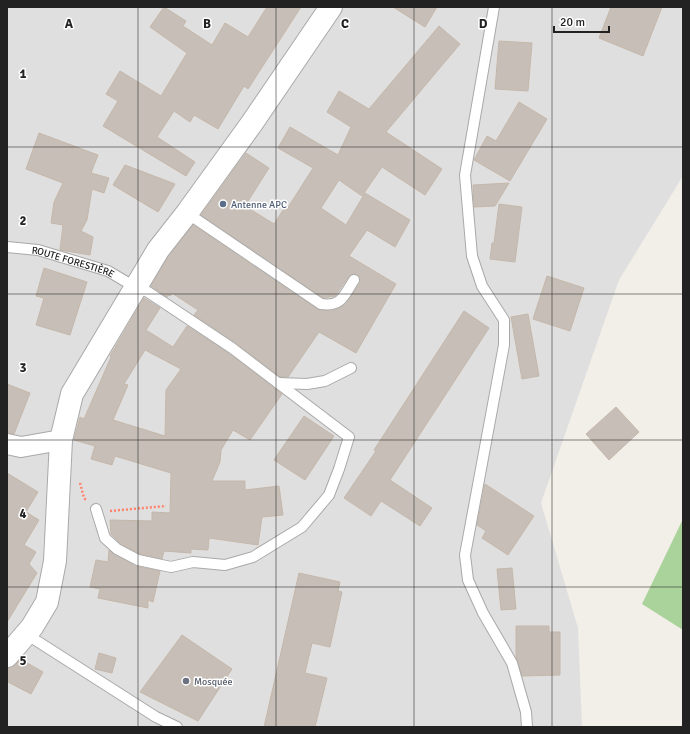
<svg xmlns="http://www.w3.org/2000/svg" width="690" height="734" font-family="Signika,sans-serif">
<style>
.residential{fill:#e0dfdf}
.forest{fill:#aad39c}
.building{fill:#c7bfb7;stroke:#c5b7aa;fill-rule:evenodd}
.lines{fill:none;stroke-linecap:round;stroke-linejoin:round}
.service-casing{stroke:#a9a9a9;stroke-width:12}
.minor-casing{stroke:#a9a9a9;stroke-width:22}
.tertiary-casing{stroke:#a9a9a9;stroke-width:24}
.path{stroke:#ff826d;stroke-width:2.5;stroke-dasharray:2 2;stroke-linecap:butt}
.service{stroke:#fff;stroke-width:10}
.minor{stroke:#fff;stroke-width:20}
.tertiary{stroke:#fff;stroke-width:22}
.grid{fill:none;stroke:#222;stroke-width:1;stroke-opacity:0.55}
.service-dot{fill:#5c6f8a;stroke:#fff;stroke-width:1.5}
.worship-dot{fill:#6b7280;stroke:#fff;stroke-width:1.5}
.labels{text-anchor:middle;stroke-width:3;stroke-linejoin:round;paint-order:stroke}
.service-label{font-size:10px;fill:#4e5e75;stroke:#fff;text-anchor:start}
.street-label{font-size:10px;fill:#222;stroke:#fff}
.worship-label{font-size:10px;fill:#5b616d;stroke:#fff;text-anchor:start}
.grid-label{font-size:13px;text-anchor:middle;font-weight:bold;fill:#222;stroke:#fff;stroke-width:3;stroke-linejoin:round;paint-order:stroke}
</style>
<rect width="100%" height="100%" fill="#f2efe8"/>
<polygon class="residential" points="7,7 683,7 683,176 619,280 541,503 578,628 582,727 7,727"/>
<polygon class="forest" points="683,519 683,630 642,604"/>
<g class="building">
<polygon points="164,7 186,21 183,26 212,45 225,23 248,37 267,7 301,7 248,89 244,86 218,129 194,115 190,122 174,111 157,137 195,162 186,176 103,126 118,101 106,94 120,71 161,96 187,53 150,27"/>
<polygon points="393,7 437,7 425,27"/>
<polygon points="611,7 662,7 643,56 599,38"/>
<polygon points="439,26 460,44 386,132 442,169 425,195 382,167 362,196 339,180 321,208 346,225 365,193 410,220 395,247 367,230 349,256 396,284 356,353 319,332 288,377 280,377 236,343 194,315 198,310 172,293 170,296 168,295 167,297 151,286 168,257 193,225 317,309 335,310 346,304 360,283 360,277 357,274 354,274 349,276 335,296 323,298 201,215 246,153 269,168 245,206 274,224 285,207 287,209 313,168 278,148 290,127 338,155 351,127 327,112 339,91 369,109"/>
<polygon points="499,41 532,43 528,91 495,89"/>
<polygon points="519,102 547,119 510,181 474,160 487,136 496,141"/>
<polygon points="39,133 98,155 91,173 109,178 104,193 92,189 87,220 81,231 93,237 90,255 60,250 63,225 51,223 54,202 63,183 26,169"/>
<polygon points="125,165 175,184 158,212 113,185"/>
<polygon points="509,183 495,206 474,207 473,185"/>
<polygon points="499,204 522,207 515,262 490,259 492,243 494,243"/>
<polygon points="44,268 87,282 70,335 36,325 44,298 36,296"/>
<polygon points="547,276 584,288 570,331 533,319"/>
<path d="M144,298L160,308L146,330L173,347L187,326L228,353L282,394L250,440L233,430L221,450L220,462L212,481H245V490L279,486L283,515L262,517L258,545L209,538L208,550L191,549V553L164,551L162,559L140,554L121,544L111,534L110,520L152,521V512L170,513L171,473L115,456L112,465L91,459L95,446L74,440L80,417L84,419L111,357L110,356ZM145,350L181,369L166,390L165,436L113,420L128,385L124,384Z"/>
<polygon points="464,311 489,328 390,480 432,508 420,526 381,501 371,516 344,498 376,451 374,450"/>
<polygon points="528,314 539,376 522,379 511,317"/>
<polygon points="7,384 30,393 14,434 7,433"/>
<polygon points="616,407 639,432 609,460 586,434"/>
<polygon points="304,416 334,436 305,480 274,460"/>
<polygon points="7,473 38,492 26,512 39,520 24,545 36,552 29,564 37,573 7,622"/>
<polygon points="485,484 534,516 508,555 482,538 486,531 477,525"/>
<polygon points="109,550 135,566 160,571 153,602 148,600 148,608 98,598 100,589 90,587 96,560 108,562"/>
<polygon points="512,568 516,609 501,610 497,569"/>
<polygon points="299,573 340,582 338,591 342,592 330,647 312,643 305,673 327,678 315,727 264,727"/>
<polygon points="516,626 549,626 549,632 560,632 560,675 522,676 516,657"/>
<polygon points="182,635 232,669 198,721 140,692"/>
<polygon points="99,653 116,658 112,673 95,669"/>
<polygon points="22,657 22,660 43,672 31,694 8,682 7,683 7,668 16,664"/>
</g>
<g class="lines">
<defs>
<g id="service">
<polyline points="494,7 465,175 472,256 482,286 504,320 504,345 465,555 468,580 483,613 512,663 526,712 527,727"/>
<path d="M187,213L321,304C342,307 344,295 354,280"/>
<path id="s1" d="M7,247L38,250L108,271L135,287L148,292L232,348L349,437L339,469L329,495L302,527L253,557L225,565L193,562L171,567L138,560L117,549L105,538L96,509"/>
<polyline points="278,383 307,384 325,381 351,368"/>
<polyline points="26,634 156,717 177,727"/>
</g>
<polyline id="minor" points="7,444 21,447 61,440"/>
<polyline id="tertiary" points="7,656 32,627 47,602 55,561 61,440 72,394 158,250 187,213 252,123 331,7"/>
</defs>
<use href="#service" class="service-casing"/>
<use href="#minor" class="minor-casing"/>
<use href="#tertiary" class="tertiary-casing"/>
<g class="path">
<polyline points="80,483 84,498 87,501"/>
<polyline points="110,511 166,506"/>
</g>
<use href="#service" class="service"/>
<use href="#minor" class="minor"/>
<use href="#tertiary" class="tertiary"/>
</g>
<path class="grid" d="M138,7V727M276,7V727M414,7V727M552,7V727M7,147H683M7,294H683M7,440H683M7,587H683"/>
<circle class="service-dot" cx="223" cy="204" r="4"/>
<circle class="worship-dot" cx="186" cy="681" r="4"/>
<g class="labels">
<g class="service-label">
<text x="231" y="208">Antenne APC</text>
</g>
<g class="street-label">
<text dy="4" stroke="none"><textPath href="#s1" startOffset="68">ROUTE FORESTIÈRE</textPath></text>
</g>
<g class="worship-label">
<text x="194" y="685">Mosquée</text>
</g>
</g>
<g class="grid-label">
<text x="69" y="28">A</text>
<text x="207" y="28">B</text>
<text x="345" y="28">C</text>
<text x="483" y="28">D</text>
<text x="23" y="78">1</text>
<text x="23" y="225">2</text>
<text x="23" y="372">3</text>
<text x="23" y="518">4</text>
<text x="23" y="665">5</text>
</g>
<rect width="690" height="734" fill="none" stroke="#222222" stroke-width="16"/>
<path d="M554 26v6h55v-6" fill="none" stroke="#222222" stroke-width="2"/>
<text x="560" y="26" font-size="12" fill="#222222" stroke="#ffffff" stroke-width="3" paint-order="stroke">20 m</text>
</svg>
